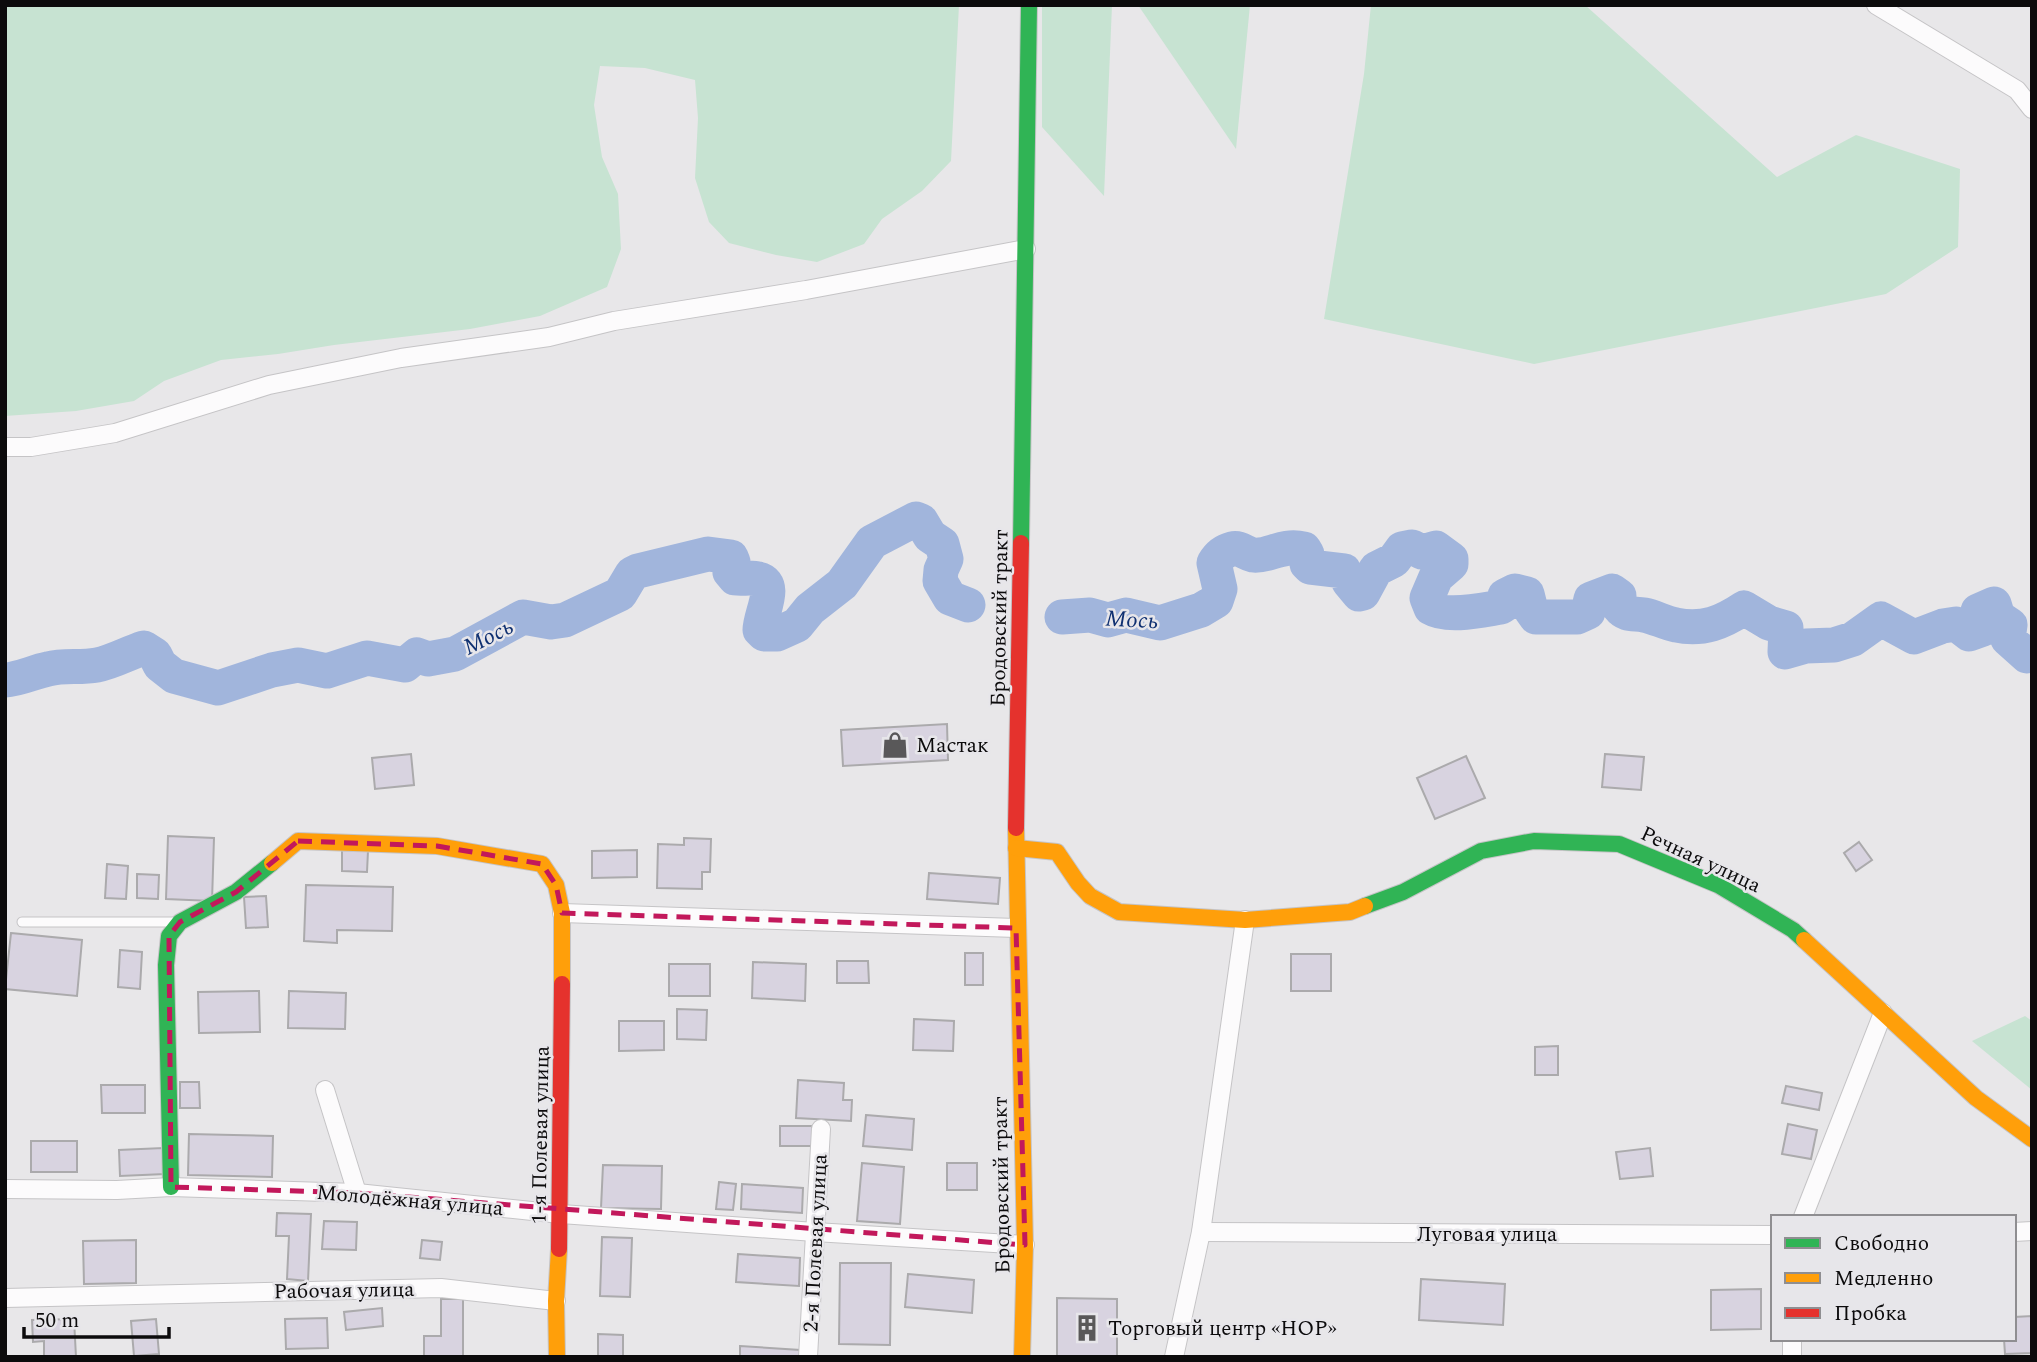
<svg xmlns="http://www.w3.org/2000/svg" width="2037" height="1362" font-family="Spectral,serif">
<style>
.green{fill:#c7e3d2}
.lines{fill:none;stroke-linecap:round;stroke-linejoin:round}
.river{stroke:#a1b5dc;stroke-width:35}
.building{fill:#d8d3e0;stroke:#abaaac;stroke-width:2}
.lane-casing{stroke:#c5c4c6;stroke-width:11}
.street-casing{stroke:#c5c4c6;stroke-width:20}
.fast-casing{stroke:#c5c4c6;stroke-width:18}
.slow-casing{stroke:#c5c4c6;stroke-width:18}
.jam-casing{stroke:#c5c4c6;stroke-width:18}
.lane{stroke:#fcfbfc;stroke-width:9}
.street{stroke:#fcfbfc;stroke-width:18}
.fast{stroke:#30b455;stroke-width:16}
.slow{stroke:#ff9f0a;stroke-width:16}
.jam{stroke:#e5322d;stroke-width:16}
.marked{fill:none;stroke:#c2185b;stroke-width:5;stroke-dasharray:14 9;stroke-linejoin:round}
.labels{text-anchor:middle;stroke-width:5;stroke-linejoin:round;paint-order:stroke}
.street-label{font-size:21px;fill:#0c0b0c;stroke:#e7e6ea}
.poi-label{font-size:21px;fill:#0c0b0c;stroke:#e7e6ea;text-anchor:start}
.water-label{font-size:23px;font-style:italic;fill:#0f3071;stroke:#e7e6ea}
</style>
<rect width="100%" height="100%" fill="#e8e7e9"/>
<g class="green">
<polygon points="5,5 959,5 951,161 922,191 882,219 864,244 817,262 776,255 729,243 709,222 695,178 698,118 695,80 645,68 600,66 594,105 602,157 618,194 621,249 607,287 540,316 470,329 334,345 278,354 221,360 164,381 134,401 76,411 5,416"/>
<polygon points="1042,5 1112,5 1104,196 1042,127"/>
<polygon points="1138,5 1250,5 1236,149"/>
<polygon points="1371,5 1585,5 1777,177 1856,135 1960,169 1958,247 1886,294 1534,364 1324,319 1364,74"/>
<polygon points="2025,1016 2032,1021 2032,1090 1972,1041"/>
</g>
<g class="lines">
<g class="river">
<path d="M1062,617L1090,615L1108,620L1126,615L1160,623L1201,610L1216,601L1220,589L1214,563C1218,556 1224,551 1232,549C1240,547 1245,553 1253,555C1269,557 1281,544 1304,549L1307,554V564L1310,567L1344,571L1349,582L1359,594L1363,593L1376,569L1394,560L1402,549L1412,547L1422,552L1436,548L1451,559V564L1436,577L1427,598L1431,608C1448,618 1482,610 1501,607L1504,605L1505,596L1515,591L1527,594L1531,610L1536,617H1577L1588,612L1591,599L1612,591L1619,596V607C1626,616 1634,613 1644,615C1655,617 1665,623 1676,625C1703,631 1723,622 1744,608L1769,623L1786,628L1785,652L1806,646L1834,645L1853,639L1881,619L1914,637L1943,626L1956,624L1969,634L1983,629L1978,611L1994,604L1998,617L2010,625L2008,639L2027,656L2032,652"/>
<path d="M5,680C20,679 33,672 48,669C64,665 80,668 97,665C113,662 128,653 144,648L155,655L160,665L174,676L218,688L272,670L298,665L327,671L367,658L405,665L417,655L428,659L455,654L523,617L551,622L565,620L620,594L632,574L638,571L708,554L731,557L733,562L730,572L735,578C743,579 751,577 758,579C779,583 760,614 760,630L764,634H777L797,625L810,609L842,584L872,542L916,519L921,521L930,536L942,544L946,559L941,570L940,581L950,598L968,605"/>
</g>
</g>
<g class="building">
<polygon points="947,724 948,760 843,766 841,730"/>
<polygon points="411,754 414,785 375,789 372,758"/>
<polygon points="1605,754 1644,757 1641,790 1602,787"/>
<polygon points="1466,756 1485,798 1435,819 1417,778"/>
<polygon points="168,836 214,838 212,901 166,899"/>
<polygon points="684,838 711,839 710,872 702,872 702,889 657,888 658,844 684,845"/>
<polygon points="1859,842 1872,860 1856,871 1844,853"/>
<polygon points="342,850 368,851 367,872 342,871"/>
<polygon points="637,850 637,877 592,878 592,851"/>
<polygon points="107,864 128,866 126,899 105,898"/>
<polygon points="929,873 1000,878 998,904 927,899"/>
<polygon points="137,874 159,875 158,899 137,898"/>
<polygon points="306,885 393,887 392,931 337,930 337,943 304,941"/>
<polygon points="266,896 268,927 246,928 244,897"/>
<polygon points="11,933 82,940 77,996 5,989"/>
<polygon points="120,950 142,952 140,989 118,987"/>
<rect x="965" y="953" width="18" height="32"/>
<rect x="1291" y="954" width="40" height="37"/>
<polygon points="837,961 868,961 869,983 837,983"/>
<polygon points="753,962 806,964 805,1001 752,998"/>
<rect x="669" y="964" width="41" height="32"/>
<polygon points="259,991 260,1032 199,1033 198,992"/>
<polygon points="289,991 346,993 345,1029 288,1028"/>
<polygon points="677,1009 707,1010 706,1040 677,1039"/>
<polygon points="914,1019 954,1021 953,1051 913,1050"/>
<polygon points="619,1021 664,1021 664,1050 619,1051"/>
<polygon points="1558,1046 1558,1075 1535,1075 1535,1047"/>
<polygon points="798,1080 844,1083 843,1100 852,1100 851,1121 796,1118"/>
<polygon points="180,1082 199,1082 200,1108 180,1108"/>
<polygon points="101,1085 145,1085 145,1113 102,1113"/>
<polygon points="1786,1086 1822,1093 1819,1110 1782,1103"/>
<polygon points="866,1115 914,1119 912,1150 863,1146"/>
<polygon points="1788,1124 1817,1130 1811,1159 1782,1154"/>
<rect x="780" y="1126" width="32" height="20"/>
<polygon points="189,1134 273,1136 272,1177 188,1175"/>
<rect x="31" y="1141" width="46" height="31"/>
<polygon points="163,1148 165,1174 120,1176 119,1150"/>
<polygon points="1650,1148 1653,1176 1620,1179 1616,1152"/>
<polygon points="862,1163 904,1167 900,1224 857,1221"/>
<rect x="947" y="1163" width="30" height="27"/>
<polygon points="603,1165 662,1166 661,1209 601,1208"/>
<polygon points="719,1182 736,1184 733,1210 716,1209"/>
<polygon points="742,1184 803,1188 802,1213 741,1209"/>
<polygon points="277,1213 311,1214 308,1281 287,1279 289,1236 276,1236"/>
<polygon points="324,1221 357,1222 356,1250 322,1249"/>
<polygon points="602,1237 632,1238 630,1297 600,1296"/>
<polygon points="136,1240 136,1283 84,1284 83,1241"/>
<polygon points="422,1240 442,1242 440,1260 420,1258"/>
<polygon points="738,1254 800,1258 799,1286 736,1282"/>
<polygon points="840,1263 891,1263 890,1345 839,1344"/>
<polygon points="908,1274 974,1280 972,1313 905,1307"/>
<polygon points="1421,1279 1505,1284 1503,1325 1419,1320"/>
<polygon points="1761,1289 1761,1329 1711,1330 1711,1290"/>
<polygon points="1057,1298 1117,1299 1117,1357 1057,1357"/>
<polygon points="441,1299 463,1299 463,1357 424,1357 424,1336 441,1336"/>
<polygon points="382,1308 383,1326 346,1330 344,1312"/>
<polygon points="2032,1316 2032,1353 2005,1354 2004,1339 2014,1339 2014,1317"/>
<polygon points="327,1318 328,1348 286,1349 285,1319"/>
<polygon points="74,1319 76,1357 44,1357 44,1341 33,1342 32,1320"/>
<polygon points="156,1319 159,1354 134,1356 131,1321"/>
<polygon points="598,1334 623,1335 623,1357 598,1357"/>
<polygon points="740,1346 800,1350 800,1357 740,1357"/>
</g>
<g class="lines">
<defs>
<polyline id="lane" points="22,922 175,922"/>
<g id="street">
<polyline points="1876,5 2017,90 2032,109"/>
<polyline points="5,447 31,447 115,433 269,385 401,358 549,337 614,321 806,290 1026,249"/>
<polyline points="562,913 1016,928"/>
<polyline points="325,1090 357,1193"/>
<polyline points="5,1189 117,1190 171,1187 357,1193 561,1214 815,1232 1025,1245"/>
<polyline points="1803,1217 1883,1013"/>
<polyline points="1201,1232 1773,1235"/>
<polyline points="2014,1232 2032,1231"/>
<polyline points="5,1298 441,1288 556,1301"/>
<polyline points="808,1357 821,1129"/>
<polyline points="1174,1357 1201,1232 1245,920"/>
<polyline points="1792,1357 1792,1339"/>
</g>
<g id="fast">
<polyline points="1021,543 1029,5"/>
<polyline points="1365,906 1403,892 1481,851 1534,841 1619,844 1718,885 1793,930 1804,940"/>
<polyline points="171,1187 166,965 169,936 180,922 236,892 272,863"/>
</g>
<g id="slow">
<polyline points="1016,828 1025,1245 1022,1357"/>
<polyline points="1016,848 1057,852 1078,883 1090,896 1119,912 1245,920 1350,912 1365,906"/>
<polyline points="272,863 298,841 437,846 542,864 556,885 562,913 562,984"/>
<polyline points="1804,940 1976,1098 2032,1139"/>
<polyline points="557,1357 556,1301 559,1249"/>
</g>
<g id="jam">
<polyline points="1016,828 1021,543"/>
<polyline points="559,1249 562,984"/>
</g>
</defs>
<use href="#lane" class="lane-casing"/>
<use href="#street" class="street-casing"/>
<use href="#fast" class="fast-casing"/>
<use href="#slow" class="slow-casing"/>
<use href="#jam" class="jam-casing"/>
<use href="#lane" class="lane"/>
<use href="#street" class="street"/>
<use href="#fast" class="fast"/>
<use href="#slow" class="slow"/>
<use href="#jam" class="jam"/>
</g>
<path class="marked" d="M298,841L437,846L542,864L556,885L562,913L1016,928L1025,1245L357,1193L171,1187L169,936L180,922L236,892Z"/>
<defs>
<symbol id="shop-bare" viewBox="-9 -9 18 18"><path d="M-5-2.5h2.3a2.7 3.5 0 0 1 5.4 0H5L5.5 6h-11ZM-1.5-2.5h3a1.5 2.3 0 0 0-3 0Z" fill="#595859" stroke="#e7e6ea" stroke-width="2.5" paint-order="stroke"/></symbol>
<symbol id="building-bare" viewBox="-9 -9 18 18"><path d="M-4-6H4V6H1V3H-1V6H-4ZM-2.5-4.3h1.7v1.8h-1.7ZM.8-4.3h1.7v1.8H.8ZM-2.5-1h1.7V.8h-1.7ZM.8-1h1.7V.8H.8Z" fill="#595859" stroke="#e7e6ea" stroke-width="2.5" paint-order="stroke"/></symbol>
</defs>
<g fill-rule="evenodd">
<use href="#shop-bare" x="876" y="726" width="38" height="38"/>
<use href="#building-bare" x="1068" y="1309" width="38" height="38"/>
</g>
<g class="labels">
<g class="street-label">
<text transform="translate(999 618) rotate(-89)" y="7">Бродовский тракт</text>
<text transform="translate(1701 859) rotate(25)" y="7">Речная улица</text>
<text transform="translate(540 1135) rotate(-89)" y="7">1-я Полевая улица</text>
<text transform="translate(1001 1185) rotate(-91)" y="7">Бродовский тракт</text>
<text transform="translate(410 1200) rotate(5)" y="7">Молодёжная улица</text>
<text x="1487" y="1241">Луговая улица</text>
<text transform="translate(815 1243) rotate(-87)" y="7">2-я Полевая улица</text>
<text transform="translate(344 1290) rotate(-1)" y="7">Рабочая улица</text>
</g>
<g class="poi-label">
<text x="916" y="752">Мастак</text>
<text x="1108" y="1335">Торговый центр «НОР»</text>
</g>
<g class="water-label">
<text transform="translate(1132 619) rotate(3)" y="8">Мось</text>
<text transform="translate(488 636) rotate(-27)" y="8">Мось</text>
</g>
</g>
<rect width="2037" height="1362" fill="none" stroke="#0c0b0c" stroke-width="14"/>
<rect x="1771" y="1215" width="245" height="126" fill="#e7e6ea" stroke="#8f8e91" stroke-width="2"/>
<rect x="1785" y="1238" width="35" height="10" fill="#30b455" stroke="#8f8e91" stroke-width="2"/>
<text x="1834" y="1250" font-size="21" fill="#0c0b0c">Свободно</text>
<rect x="1785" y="1273" width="35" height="10" fill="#ff9f0a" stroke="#8f8e91" stroke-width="2"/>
<text x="1834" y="1285" font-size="21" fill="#0c0b0c">Медленно</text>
<rect x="1785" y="1308" width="35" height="10" fill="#e5322d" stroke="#8f8e91" stroke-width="2"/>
<text x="1834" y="1320" font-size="21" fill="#0c0b0c">Пробка</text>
<path d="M24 1327v10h145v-10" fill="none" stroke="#0c0b0c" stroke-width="3.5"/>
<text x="35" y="1327" font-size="21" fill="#0c0b0c" stroke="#e7e6ea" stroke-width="5" paint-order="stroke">50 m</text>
</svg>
